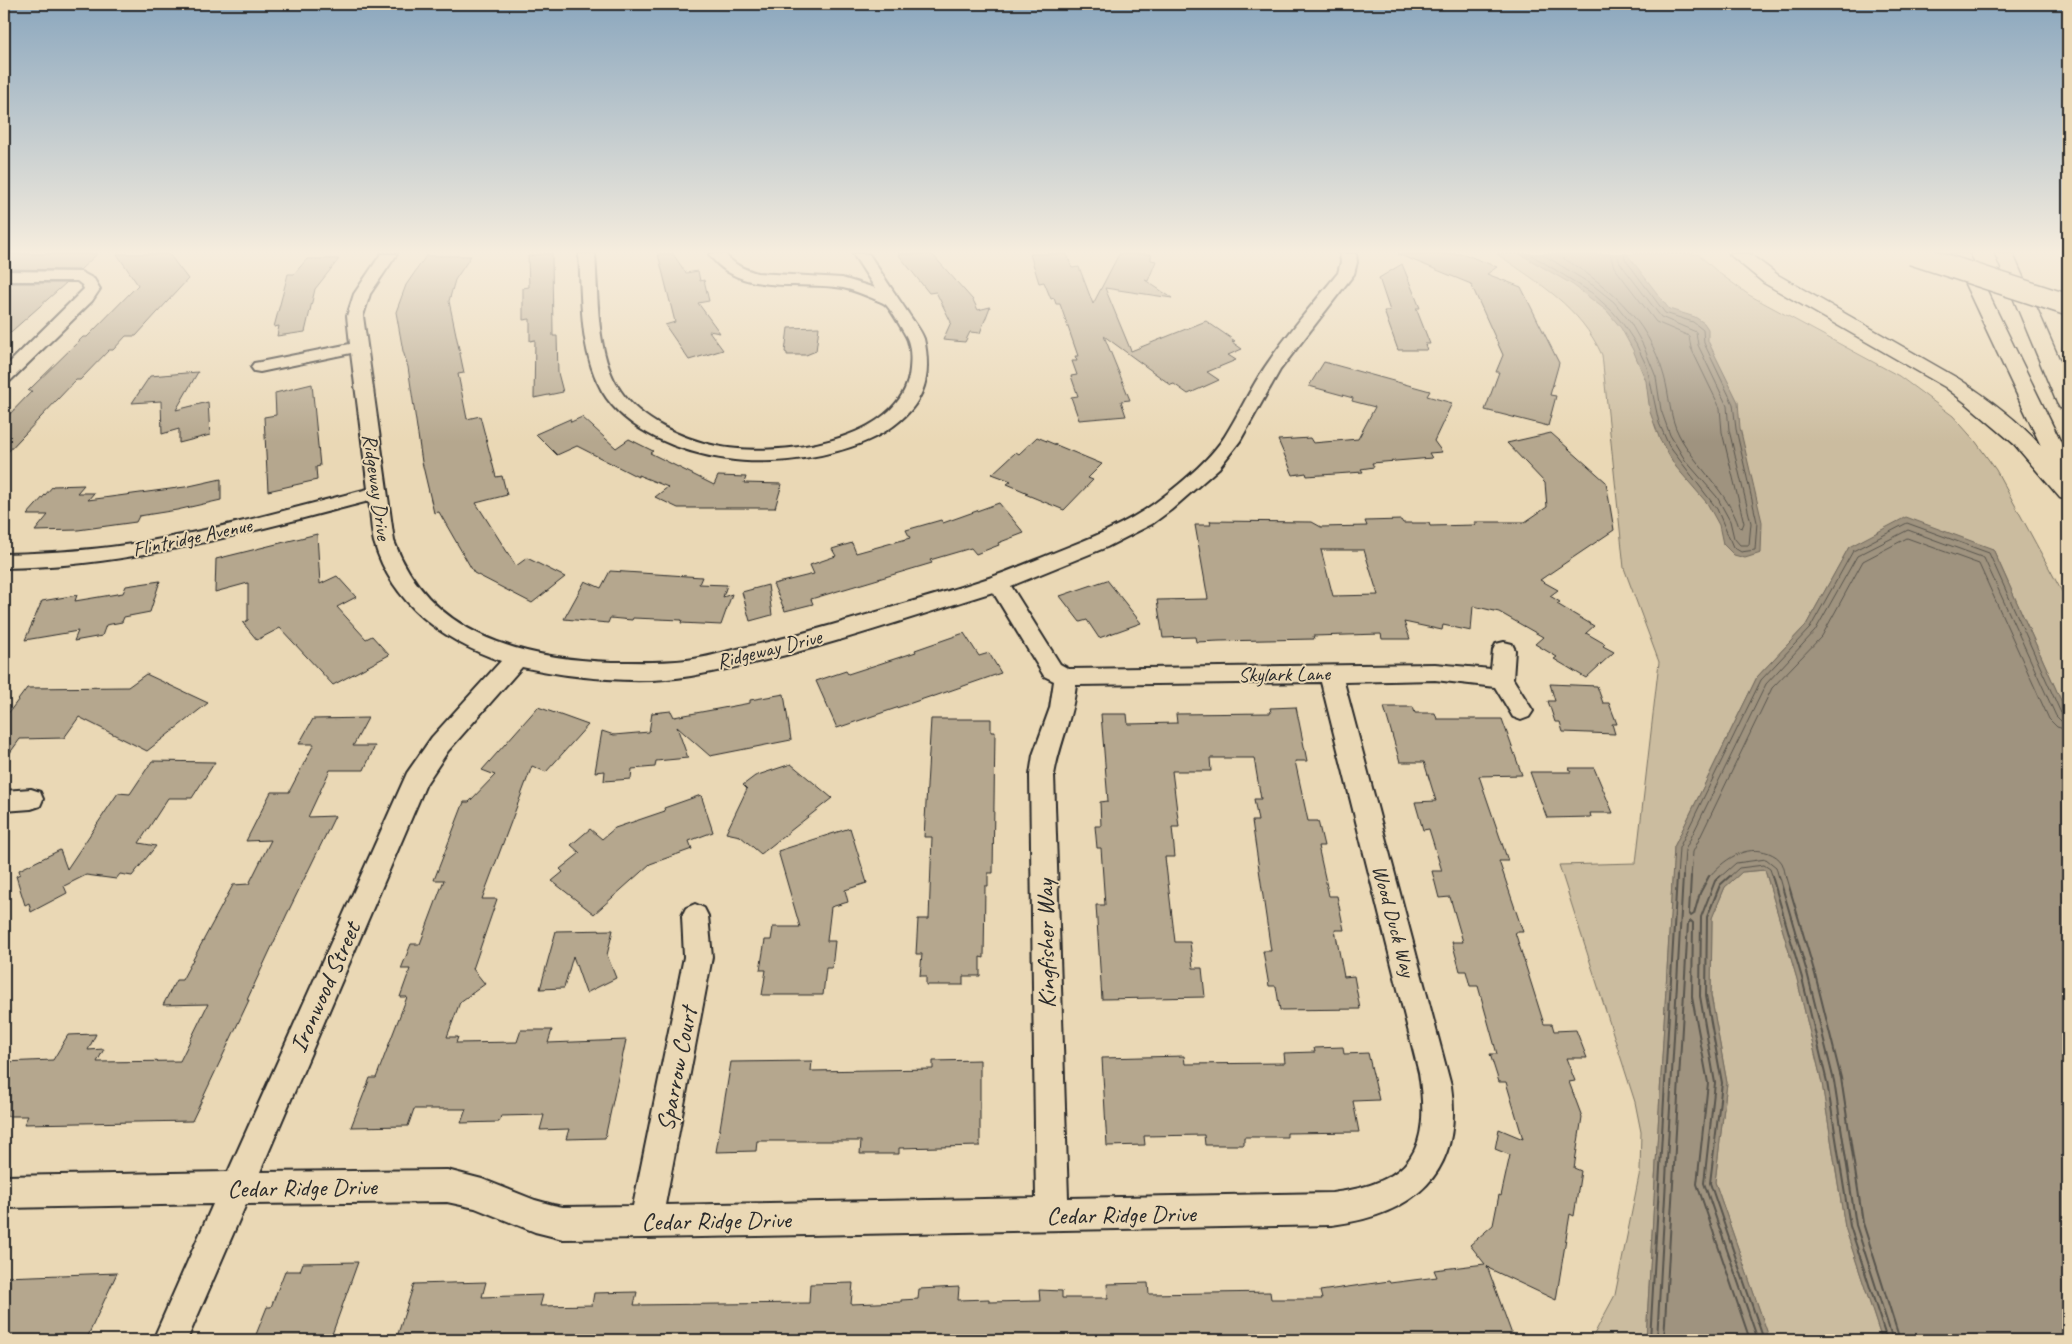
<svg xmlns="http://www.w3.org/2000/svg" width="2072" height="1344" font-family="Caveat,sans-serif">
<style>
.green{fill:#cbbc9f;stroke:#7b7465}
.water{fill:#9f937f;stroke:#71695d}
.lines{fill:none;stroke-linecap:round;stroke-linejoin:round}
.shore-far1{stroke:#59554d;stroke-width:1}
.shore{stroke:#59554d;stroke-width:2}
.building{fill:#b5a78e;stroke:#2b2b2b;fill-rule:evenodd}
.minor-casing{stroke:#2b2b2b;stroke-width:4}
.motorway-casing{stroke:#2b2b2b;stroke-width:3}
.minor{fill:#ead8b5;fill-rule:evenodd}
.motorway{fill:#ead8b5;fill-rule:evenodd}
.secondary-bridge-casing{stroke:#2b2b2b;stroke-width:24;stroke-linecap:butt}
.secondary-bridge{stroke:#ead8b5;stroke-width:21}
.labels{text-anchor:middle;stroke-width:4;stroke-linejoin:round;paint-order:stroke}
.street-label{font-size:21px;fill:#2b2b2b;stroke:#ead8b5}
.near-street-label{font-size:25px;fill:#2b2b2b;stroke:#ead8b5}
</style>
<rect width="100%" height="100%" fill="#ead8b5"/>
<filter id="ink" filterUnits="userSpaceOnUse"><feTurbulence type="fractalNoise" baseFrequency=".02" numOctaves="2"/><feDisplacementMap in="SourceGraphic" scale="10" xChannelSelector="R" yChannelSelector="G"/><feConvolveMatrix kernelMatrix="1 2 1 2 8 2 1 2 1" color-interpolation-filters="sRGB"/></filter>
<g filter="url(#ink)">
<g class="green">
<path d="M1497,254H1698L1719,273L1749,295L1899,376L1953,416L1976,442L1996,470L2068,603V716L1993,549L1849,547L1806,625L1757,677L1674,847L1646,1340H1591L1615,1295L1629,1226L1640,1171L1641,1132L1635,1102L1559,865L1636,863L1659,662L1624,568L1602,355C1580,307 1539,283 1497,254Z"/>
<polygon points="1765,870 1797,979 1822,1083 1845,1227 1882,1340 1770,1340 1715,1182 1727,1083 1711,995 1712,917 1725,887 1742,872"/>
</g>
<g class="water">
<polygon points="1520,254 1627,254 1669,309 1695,317 1704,323 1708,329 1708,341 1738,402 1740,428 1762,522 1761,553 1745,558 1734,555 1723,544 1719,525 1707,503 1676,467 1660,440 1650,412 1646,381 1633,350 1621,328 1607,311 1573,285"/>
<polygon points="1906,517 1993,549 2068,716 2068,1340 1882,1340 1845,1227 1822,1083 1797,979 1765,870 1742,872 1725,887 1712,918 1711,995 1727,1083 1715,1182 1770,1340 1646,1340 1674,847 1757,677 1806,625 1849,547"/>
</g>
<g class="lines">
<g class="shore-far1">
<polyline points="1530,254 1592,293 1613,312 1623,324 1636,344 1647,367 1659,423 1669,446 1717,509 1733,547 1741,552 1755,550 1757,522 1736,429 1733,404 1704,343 1703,330 1693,322 1665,313 1625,259 1624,254"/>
<polyline points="1542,254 1594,286 1614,302 1630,322 1643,345 1656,377 1661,410 1670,435 1685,460 1717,497 1730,521 1734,538 1740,545 1749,545 1751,523 1729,430 1727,406 1698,345 1696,332 1661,317 1620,263 1617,254"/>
<path d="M1556,254C1606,283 1648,318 1664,376C1670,396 1669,416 1679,435C1696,467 1728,492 1739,527L1742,528L1744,523L1722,432L1720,408L1691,348L1689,336L1656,322L1614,267L1610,254"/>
<polyline points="1677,878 1679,848 1761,680 1810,628 1853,551 1907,523 1989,553 2061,713 2068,716"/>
<polyline points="1683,878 1685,850 1766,684 1815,631 1857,556 1908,530 1984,558 2056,716 2061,721 2068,722"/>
<polyline points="1691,878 1693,852 1772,688 1822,636 1863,561 1907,538 1979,564 2049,719 2057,727 2068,730"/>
<path d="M1708,878C1723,860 1745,844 1769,853C1774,855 1779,858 1782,863C1784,867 1785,873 1786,878"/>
<polyline points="1719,878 1736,863 1766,859 1776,867 1779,878"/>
<polyline points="1728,878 1739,868 1764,865 1770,869 1773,878"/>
</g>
<g class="shore">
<polyline points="1691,876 1689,913 1691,916 1694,914 1700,893 1709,876"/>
<polyline points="1720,876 1715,881 1701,917 1700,996 1715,1083 1704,1183 1758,1340"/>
<polyline points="1730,876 1720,885 1707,917 1706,995 1722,1083 1710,1183 1764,1340"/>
<polyline points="1772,876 1802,978 1827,1082 1850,1226 1887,1340"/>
<polyline points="1779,876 1808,976 1834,1081 1856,1225 1893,1340"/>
<polyline points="1786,876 1815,974 1841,1078 1863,1223 1900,1340"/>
<polyline points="1650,1340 1677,876"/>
<polyline points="1657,1340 1683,876"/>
<polyline points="1664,1340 1688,923 1691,921 1693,923 1692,997 1708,1083 1697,1184 1750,1340"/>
</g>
</g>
<g class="building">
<polygon points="4,254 97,254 80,270 4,269"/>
<polygon points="117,254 169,254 188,279 136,336 126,336 113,350 109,350 80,380 76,380 4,456 4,420 32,391 28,391 83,337 87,337 138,285"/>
<polygon points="543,254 552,254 553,336 557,336 558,373 563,392 534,398 535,340 530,341 530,319 523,320 523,288 529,287 528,256"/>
<polygon points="658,254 673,254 686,273 698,271 700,281 704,280 709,301 698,303 720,333 709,331 723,350 689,360 665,325 675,322"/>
<polygon points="898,254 932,254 973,300 978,310 990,307 980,333 970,332 965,342 943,340 951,322 936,292 929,293"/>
<polygon points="1030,254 1067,254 1072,268 1079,267 1093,304 1119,254 1151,254 1151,260 1156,261 1148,281 1145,280 1172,298 1105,288 1131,351 1206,321 1235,341 1232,342 1242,349 1228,355 1236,360 1207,372 1219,380 1188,394 1174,384 1171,385 1104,336 1130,400 1121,401 1126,416 1079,420 1071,397 1078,396 1071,376 1077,375 1072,361 1077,361 1075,356 1078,356 1060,304 1056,304 1054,298 1051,299 1044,282 1039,283"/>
<polygon points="1398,254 1464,254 1497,267 1487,274 1521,287 1559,363 1550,395 1556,396 1548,426 1485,410 1499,372 1496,372 1503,355 1471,284"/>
<polygon points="426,256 471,256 455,280 449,301 464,373 458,374 467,419 480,416 496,477 502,476 507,495 476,503 516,566 527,558 565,577 532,603 474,573 439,512 434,513 422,462 408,367 403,351 396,312 406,285"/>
<polygon points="307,259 339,259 315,289 305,332 277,336 279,326 274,327 288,274 294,274"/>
<polygon points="1402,264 1420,308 1416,308 1430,344 1425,344 1427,350 1398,350 1384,311 1390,311 1379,278"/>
<polygon points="4,283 66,283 4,338"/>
<polygon points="819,327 816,351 806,355 787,355 787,353 785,352 788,328"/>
<polygon points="1324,362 1430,391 1427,396 1452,403 1434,441 1442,452 1429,453 1432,458 1372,463 1374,467 1361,469 1363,472 1307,476 1306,473 1293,475 1278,440 1310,438 1313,443 1358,439 1375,407 1352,401 1353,398 1309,386"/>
<polygon points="198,372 176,410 208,402 210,435 179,443 179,429 162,434 161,401 132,403 150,376"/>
<polygon points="312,384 320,466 316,467 317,480 268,491 264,417 276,415 275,393"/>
<polygon points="582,417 616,448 629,439 653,451 650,453 714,485 718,476 746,477 744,483 782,484 775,508 678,508 655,497 668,487 638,475 638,477 577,446 557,455 536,434 570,419 571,422"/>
<path d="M1551,433L1606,482L1614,530L1540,580L1558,590L1550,596L1560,602L1557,604L1594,626L1586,633L1605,644L1603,646L1614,652L1586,678L1554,659L1557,657L1535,644L1543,637L1499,612L1473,606L1471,631L1443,625L1442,630L1404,622L1410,639H1382L1381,634L1313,636L1314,639L1219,641L1196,642L1195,637L1163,638L1157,600L1208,599L1195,525H1211L1210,521L1312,522L1321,527L1367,526L1365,521L1401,520L1403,523H1429L1430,526L1476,525L1474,522H1525L1547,507L1545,483L1507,443ZM1321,550H1364L1378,595L1333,596Z"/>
<polygon points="1037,437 1102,464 1088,478 1093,480 1064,510 1025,494 1028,493 1007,484 1011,481 992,474 1016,452 1019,454"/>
<polygon points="221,479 221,500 177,510 139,516 136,522 78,530 35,531 48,515 27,515 53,486 84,485 77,493 94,493 88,500 185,487"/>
<polygon points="999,503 1024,533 998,543 999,545 976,554 971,548 930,560 932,563 811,599 813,604 785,611 773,584 814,574 810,565 836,556 832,549 852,543 856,553 910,538 906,530 941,520 943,523"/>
<polygon points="317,534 320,584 337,576 356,597 337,607 366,639 372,636 389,655 333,685 280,628 257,640 243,623 248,620 248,583 215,592 216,559"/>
<polygon points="610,571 702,577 699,584 727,585 723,597 732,594 721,625 681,623 682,620 633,618 632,620 610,618 608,623 564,619 585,581 601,588"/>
<polygon points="1107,580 1141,623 1099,638 1087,620 1080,622 1060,596"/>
<polygon points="160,581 150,612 124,617 122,622 106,625 102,636 74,641 78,631 25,640 42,601 77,595 75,601 123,593 126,586"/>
<polygon points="768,585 772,615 750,621 742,592"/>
<polygon points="964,633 979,656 989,653 1001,673 932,697 932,696 837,728 816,681 846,671 848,674 916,652 915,650"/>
<polygon points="146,674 208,703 147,751 79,717 64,738 20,739 4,761 4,719 27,688 128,687"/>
<polygon points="1550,684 1597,686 1603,703 1609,703 1617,724 1612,724 1615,734 1563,732 1560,722 1555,722 1548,701 1555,701"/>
<polygon points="784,694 791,740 710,756 677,727 688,758 656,761 655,767 632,769 631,779 604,781 605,771 595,772 602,731 614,735 649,732 652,713 671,711 674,717 750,703 750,700"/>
<polygon points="538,707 588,725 546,772 532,766 482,899 497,899 473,969 485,984 460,1002 447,1037 458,1037 456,1043 517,1042 521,1030 552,1030 548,1043 626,1040 605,1138 566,1139 569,1129 540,1130 544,1115 501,1116 499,1122 461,1123 466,1109 414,1109 408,1126 351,1127 370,1078 376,1078 407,997 400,997 410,969 401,969 411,944 420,944 444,880 434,880 464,802 469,802 495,775 482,770"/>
<polygon points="1296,707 1307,761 1295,761 1308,821 1318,821 1324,846 1318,846 1329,896 1337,896 1344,930 1335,930 1344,977 1354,976 1360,1009 1280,1010 1276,986 1269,986 1263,951 1271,951 1252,821 1258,821 1254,799 1261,799 1254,758 1210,758 1211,771 1172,771 1179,827 1172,827 1175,857 1165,857 1175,942 1190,942 1193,968 1202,968 1205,997 1102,999 1096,905 1105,905 1101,848 1097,848 1095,826 1101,826 1100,802 1108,801 1101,714 1127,714 1128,724 1177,723 1176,714 1271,713 1270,708"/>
<polygon points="1384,707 1413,707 1415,713 1435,713 1437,719 1502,719 1522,775 1479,776 1508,861 1499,861 1523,932 1515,932 1544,1024 1552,1024 1554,1031 1576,1030 1587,1058 1566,1058 1575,1081 1569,1082 1582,1117 1574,1168 1581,1171 1574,1216 1570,1214 1556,1300 1490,1269 1487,1266 1514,1340 396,1340 414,1284 486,1282 482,1297 543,1295 540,1306 592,1305 594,1293 637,1292 634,1305 809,1303 810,1284 853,1283 851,1304 901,1302 901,1300 918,1299 919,1289 959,1287 958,1300 989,1299 989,1302 1040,1301 1039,1290 1062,1291 1062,1298 1108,1298 1107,1284 1148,1283 1149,1294 1270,1292 1271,1299 1322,1299 1320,1291 1389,1281 1390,1283 1437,1277 1434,1270 1485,1264 1470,1245 1493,1225 1499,1195 1501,1196 1510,1155 1495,1149 1499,1129 1523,1139 1506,1082 1499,1082 1490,1054 1497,1054 1478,986 1470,986 1466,971 1460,971 1452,942 1463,942 1450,897 1439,898 1432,871 1442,871 1429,829 1423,830 1415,802 1436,801 1424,762 1400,762"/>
<polygon points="368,718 353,746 375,746 364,770 330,770 308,817 335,816 287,914 247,1000 249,1000 192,1121 24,1124 28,1116 4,1116 4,1062 53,1060 68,1035 96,1034 88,1050 104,1049 97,1062 180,1061 208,1004 163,1005 176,980 182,980 233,885 249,884 271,840 246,841 271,792 289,792 314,744 299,744 313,719"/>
<polygon points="931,719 991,719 991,732 995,732 993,873 988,873 988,886 985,886 984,958 980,957 980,976 963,976 963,985 926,985 926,976 920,976 922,954 916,954 918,919 929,919 932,837 924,837"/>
<polygon points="152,761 215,762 192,798 168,798 139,843 156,846 132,876 120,874 116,879 86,875 64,886 67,893 31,912 29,903 25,905 16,876 20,874 19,870 60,850 67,869 118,793 130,794"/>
<polygon points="791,764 832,798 761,854 740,836 726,833 747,789 743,785 755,776"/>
<polygon points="1569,768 1594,768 1613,813 1590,813 1591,817 1547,818 1530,772 1571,772"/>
<polygon points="701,795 713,832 689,841 692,849 650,864 594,914 552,881 563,872 560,869 580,853 571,845 590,829 602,839 615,828 665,811 664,808"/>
<polygon points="850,828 867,883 845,890 848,902 831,907 827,941 835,941 832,968 826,968 823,995 762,995 766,970 760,970 765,940 771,940 773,927 800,927 778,851"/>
<polygon points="613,930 607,955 616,978 586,993 573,956 564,988 540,989 556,931"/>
<polygon points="1343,1047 1344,1054 1368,1053 1379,1100 1353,1101 1359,1132 1287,1133 1287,1137 1244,1137 1244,1145 1205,1145 1204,1135 1144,1136 1145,1145 1107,1146 1102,1058 1184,1056 1185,1064 1285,1063 1284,1053 1315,1052 1314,1048"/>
<polygon points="980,1060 980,1146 899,1148 899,1154 860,1154 861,1141 757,1141 756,1151 716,1152 731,1062 812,1061 811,1071 933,1069 933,1061"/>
<polygon points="358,1262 330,1340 262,1340 264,1336 255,1337 267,1307 271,1307 285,1271 300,1271 303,1263"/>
<polygon points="117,1273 86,1340 4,1340 4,1277"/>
</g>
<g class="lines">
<defs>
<g id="minor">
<path d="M381,254H397L370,294L363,316L394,541C429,635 521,659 613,662C638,662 662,663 687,660C705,658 724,652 742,648C798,636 853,619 907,603C935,595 962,587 989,578C1012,570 1035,560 1058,551C1091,538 1126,524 1155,503C1178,486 1209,461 1225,436C1239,414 1250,389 1265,367C1287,334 1313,304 1338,273L1341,262L1340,254H1356L1357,262L1354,274L1280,370L1240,441L1219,468L1171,510L1152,524L1107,547L1011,586L1060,664L1069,669L1435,664L1491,669L1493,650L1496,644L1504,642L1512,644L1515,650L1513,679L1533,711L1529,717L1521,720L1513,717L1495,687L1435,680L1344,682L1451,1086C1464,1174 1413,1215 1332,1225L646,1238L563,1239L535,1232L475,1208L447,1202L246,1204L187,1340H153L213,1204L4,1208V1176L228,1172L407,773L432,737L501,661C444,641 392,604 374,542C371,529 371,514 369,501C248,532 130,567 4,568V554C51,553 98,550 145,542C220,529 294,508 368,489L351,353L260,372L254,371L251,367L254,363L260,362L350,344L347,316L354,294ZM993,592L1044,676L1054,681L1050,708L1033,755L1030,775L1036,1198L665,1205L712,957L708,916L704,908L695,904L686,908L682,916L684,957L633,1206L563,1207L553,1205L535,1200L482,1179L447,1170L260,1172L426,784L448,751L522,667C573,678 639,685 691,676C794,658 893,623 993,592ZM1321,682L1419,1073C1431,1150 1412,1183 1332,1193L1068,1198L1054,775C1059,744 1073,717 1076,685Z"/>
<path d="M579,254H595C598,295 596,356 620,390C640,420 682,439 716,446C773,458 904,444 910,369C911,359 911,345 906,336C902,329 891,309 885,304C882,302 876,300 872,298C862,294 853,290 843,288C799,280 739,297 709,254H725C734,265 744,269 757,273L842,278L875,288L853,254H869C882,274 895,294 908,313C913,321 921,330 924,339C926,347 927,356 927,365C928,448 790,469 727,459C683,453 626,432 602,391C579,351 582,298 579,254Z"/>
<polygon points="4,271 81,272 94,279 100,289 92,301 10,381 4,382 4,368 84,289 82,285 77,281 4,281"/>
<polygon points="31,789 40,792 43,799 40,806 31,809 4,811 4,791"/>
</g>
<g id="motorway">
<path d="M1729,254H1750L1778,275L1959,379C1988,398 2018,420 2041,446L1951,254H1969L2068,457V500L2060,498L2014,444L1967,404L1945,387L1764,283Z"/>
<polygon points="1995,254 2013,254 2068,379 2068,409 2060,408 2057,403"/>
</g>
</defs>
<use href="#minor" class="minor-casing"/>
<use href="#motorway" class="motorway-casing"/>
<use href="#minor" class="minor"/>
<use href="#motorway" class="motorway"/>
<defs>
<polyline id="secondary-bridge" points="1912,254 2068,305"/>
</defs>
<use href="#secondary-bridge" class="secondary-bridge-casing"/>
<use href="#secondary-bridge" class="secondary-bridge"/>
</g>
</g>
<linearGradient id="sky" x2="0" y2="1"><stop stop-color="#8ba7be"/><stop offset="0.57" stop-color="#f6edde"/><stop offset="1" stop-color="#f6edde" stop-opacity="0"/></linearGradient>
<rect width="2072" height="442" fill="url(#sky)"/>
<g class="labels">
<g class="street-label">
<text transform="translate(377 487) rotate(82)" y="7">Ridgeway Drive</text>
<text transform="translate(192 537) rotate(-12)" y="7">Flintridge Avenue</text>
<text transform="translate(769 649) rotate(-14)" y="7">Ridgeway Drive</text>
<text transform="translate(1284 674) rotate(-1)" y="7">Skylark Lane</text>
<text transform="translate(1394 921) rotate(75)" y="7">Wood Duck Way</text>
</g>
<g class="near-street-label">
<text transform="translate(1045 944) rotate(-91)" y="9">Kingfisher Way</text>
<text transform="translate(324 987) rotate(-66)" y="9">Ironwood Street</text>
<text transform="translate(676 1069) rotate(-79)" y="9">Sparrow Court</text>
<text transform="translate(302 1187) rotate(-1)" y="9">Cedar Ridge Drive</text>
<text transform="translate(1121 1214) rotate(-1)" y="9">Cedar Ridge Drive</text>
<text transform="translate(716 1220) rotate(-1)" y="9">Cedar Ridge Drive</text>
</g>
</g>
<rect width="2072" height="1344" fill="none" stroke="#ead8b5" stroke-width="20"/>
<rect x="10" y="10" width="2052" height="1324" fill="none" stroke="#2b2b2b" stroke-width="2" filter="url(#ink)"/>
</svg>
